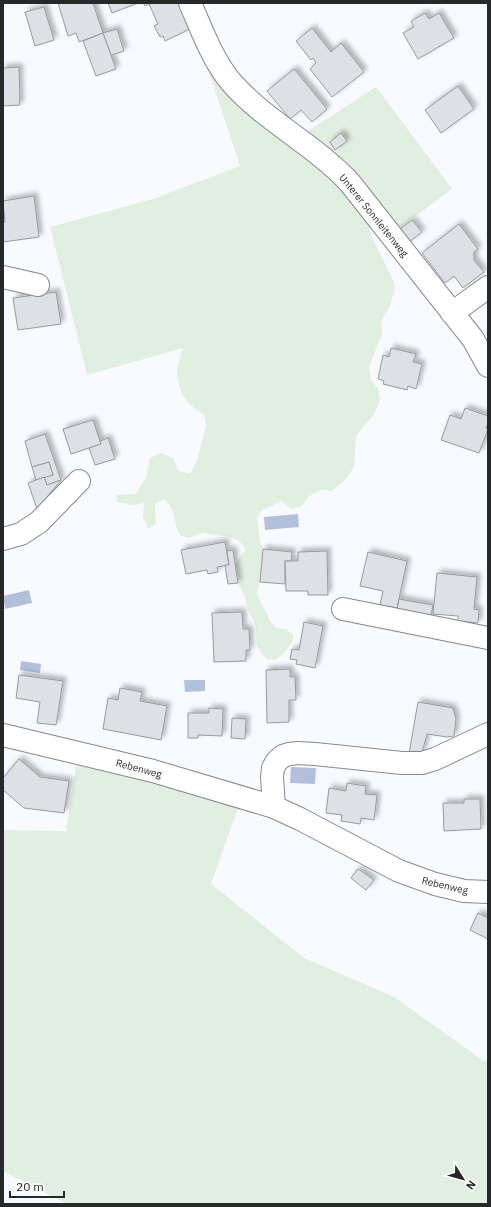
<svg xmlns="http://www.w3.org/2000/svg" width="491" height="1207" font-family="'IBM Plex Sans',sans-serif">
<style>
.green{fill:#e0efdf}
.water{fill:#b2c0dc}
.building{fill:#dde0e5;stroke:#989a9f;filter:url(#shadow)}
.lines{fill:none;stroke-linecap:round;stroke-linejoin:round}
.minor-casing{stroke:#87898e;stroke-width:24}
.minor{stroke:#fff;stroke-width:22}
.labels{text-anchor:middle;stroke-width:3;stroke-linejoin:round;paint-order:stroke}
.street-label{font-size:10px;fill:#27282a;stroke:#fff}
</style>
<defs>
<filter id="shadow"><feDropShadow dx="3.5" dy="-3.5" stdDeviation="2" flood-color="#0004"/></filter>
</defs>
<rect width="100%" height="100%" fill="#f8faff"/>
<g class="green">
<path d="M216,68L329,168L370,225L371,235L392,278L395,287L390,306L385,314L382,321V334L369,367L371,380L378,389L380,398L378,405L374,414L356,436L354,467L346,479L332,491L322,490L309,496L302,506L292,509L281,501L261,511L257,519L260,541L263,549L260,582L257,593L261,603L266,612L270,621L276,628L286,629L293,635V641L285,652L275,660L266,659L257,646L256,627L248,609L245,597L238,583L235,564L246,549L240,542L230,537L203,533L188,538L180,535L176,527L173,510L164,499L155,504L156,524L148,529L143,517L144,503L132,505L117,502L116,495L136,494L146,477L150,458L161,453L173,458L178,470L190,474L197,461L206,426L204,414C187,405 180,395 177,375C176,368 181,354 183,348L87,375L50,227L153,199L240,166L208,70Z"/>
<polygon points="376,87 452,189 395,231 302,135"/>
<polygon points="78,753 198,796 238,808 211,884 304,958 394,997 485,1062 488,1060 488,1204 67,1204 3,1171 3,830 66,831"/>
</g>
<g class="water">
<polygon points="298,514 299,527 265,530 264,517"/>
<polygon points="29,590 32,603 5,609 3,596"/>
<polygon points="21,661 41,664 40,673 20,670"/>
<polygon points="184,680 205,680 205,691 185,692"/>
<polygon points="291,767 316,768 315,784 290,783"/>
</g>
<g class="building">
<polygon points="58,3 93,3 103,33 79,42 76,33 68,36"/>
<polygon points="108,3 138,3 112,13"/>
<polygon points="143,3 181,3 192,28 165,41 163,36 160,37 154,26 158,24 149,4 145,6"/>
<polygon points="44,7 54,40 35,46 25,12"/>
<polygon points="425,13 429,19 439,13 454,38 418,59 403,33 414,27 411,21"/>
<polygon points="312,28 331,52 341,43 364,72 332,97 310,69 316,63 313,58 311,60 296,41"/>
<polygon points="117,29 124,51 111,55 103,33"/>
<polygon points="103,33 116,69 96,76 83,41"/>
<polygon points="19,67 20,105 3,106 3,68"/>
<polygon points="294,69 327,109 312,122 301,110 290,119 267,91"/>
<polygon points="458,86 474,109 441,133 425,110"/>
<polygon points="341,133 347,141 335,150 330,142"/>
<polygon points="34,196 39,237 3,242 3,223 5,222 3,201"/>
<polygon points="412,220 422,232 405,245 396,232"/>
<polygon points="459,224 478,249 474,252 474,260 484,272 463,288 454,276 445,283 422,253"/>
<polygon points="56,292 61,324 18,330 13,298"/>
<polygon points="391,348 416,354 413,362 422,364 416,389 408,386 407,390 383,384 384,381 378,379 383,355 389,357"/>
<polygon points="465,408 488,416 488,423 486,428 488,429 479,453 441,440 450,415 461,419"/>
<polygon points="93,420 101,444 71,454 63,429"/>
<polygon points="45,434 61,480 47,485 44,477 53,475 49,462 32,467 25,441"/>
<polygon points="108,438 115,459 95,465 89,448 101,444 100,441"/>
<polygon points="49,462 53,475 36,480 32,467"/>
<polygon points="44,477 47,485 61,480 37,509 28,483"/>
<polygon points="225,542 229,565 217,567 218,572 208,574 207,570 186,574 181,550"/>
<polygon points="263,549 292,552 291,561 285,561 285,584 260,582"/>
<polygon points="233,550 238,583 228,584 225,565 229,565 227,551"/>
<polygon points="327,551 328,595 308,595 308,591 286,591 285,561 298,561 298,552"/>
<polygon points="368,552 407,561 397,608 380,605 383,591 360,586"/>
<polygon points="437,573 477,577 474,609 479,610 478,623 458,621 458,616 433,614"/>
<polygon points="399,599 433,605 430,621 396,615"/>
<polygon points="242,612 243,629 249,629 250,650 246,650 246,661 214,662 212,613"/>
<polygon points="304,622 323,626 315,668 296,664 297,660 290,659 292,649 299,650"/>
<polygon points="290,669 290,677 295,677 296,700 289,700 289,722 267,723 266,670"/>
<polygon points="19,675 63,681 56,725 37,723 40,702 16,698"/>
<polygon points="120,688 142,692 140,701 167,706 161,740 103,729 108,698 118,700"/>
<polygon points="418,702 453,708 456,719 454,736 447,737 427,734 422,753 409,754"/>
<polygon points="209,708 223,709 222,736 198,735 198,738 188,738 188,713 209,713"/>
<polygon points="232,718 246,719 245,739 231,738"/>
<polygon points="19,759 40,777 69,781 64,813 24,808 3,790 3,778"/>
<polygon points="347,783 366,786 365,794 377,795 374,820 361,818 360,824 341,821 342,815 326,813 329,788 346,791"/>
<polygon points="464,799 480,799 481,829 444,831 443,803 464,803"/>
<polygon points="358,869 374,880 366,890 351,878"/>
<polygon points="478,913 488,918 488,939 470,930"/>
</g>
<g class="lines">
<defs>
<g id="minor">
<path d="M190,3C202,30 212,59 231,82C265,121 315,145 350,183L473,339L488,366"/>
<polyline points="3,277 38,285"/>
<polyline points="452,313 488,287"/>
<polyline points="3,539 21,534 39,522 79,481"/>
<polyline points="343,609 488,638"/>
<polyline points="3,735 153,771 274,807 300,819 399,871 435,884 464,891 488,892"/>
<polyline points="274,807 272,777 273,768 277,761 283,756 289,754 298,753 315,754 402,763 422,763 435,759 488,734"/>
</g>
</defs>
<use href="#minor" class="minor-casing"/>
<use href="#minor" class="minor"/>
</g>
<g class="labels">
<g class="street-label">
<text transform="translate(374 215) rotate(51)" y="4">Unterer Sonnleitenweg</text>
<text transform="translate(139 768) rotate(15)" y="4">Rebenweg</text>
<text transform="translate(445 885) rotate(13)" y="4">Rebenweg</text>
</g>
</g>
<rect width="491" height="1207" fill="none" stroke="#27282a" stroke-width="8"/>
<g transform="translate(463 1179) rotate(127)" stroke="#ffffff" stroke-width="3" paint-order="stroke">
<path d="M0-3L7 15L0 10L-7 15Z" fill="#27282a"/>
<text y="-6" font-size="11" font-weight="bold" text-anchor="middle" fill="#27282a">N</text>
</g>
<path d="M10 1191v6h54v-6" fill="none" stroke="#27282a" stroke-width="2"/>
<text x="16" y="1191" font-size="12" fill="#27282a" stroke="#ffffff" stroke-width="3" paint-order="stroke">20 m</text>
</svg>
